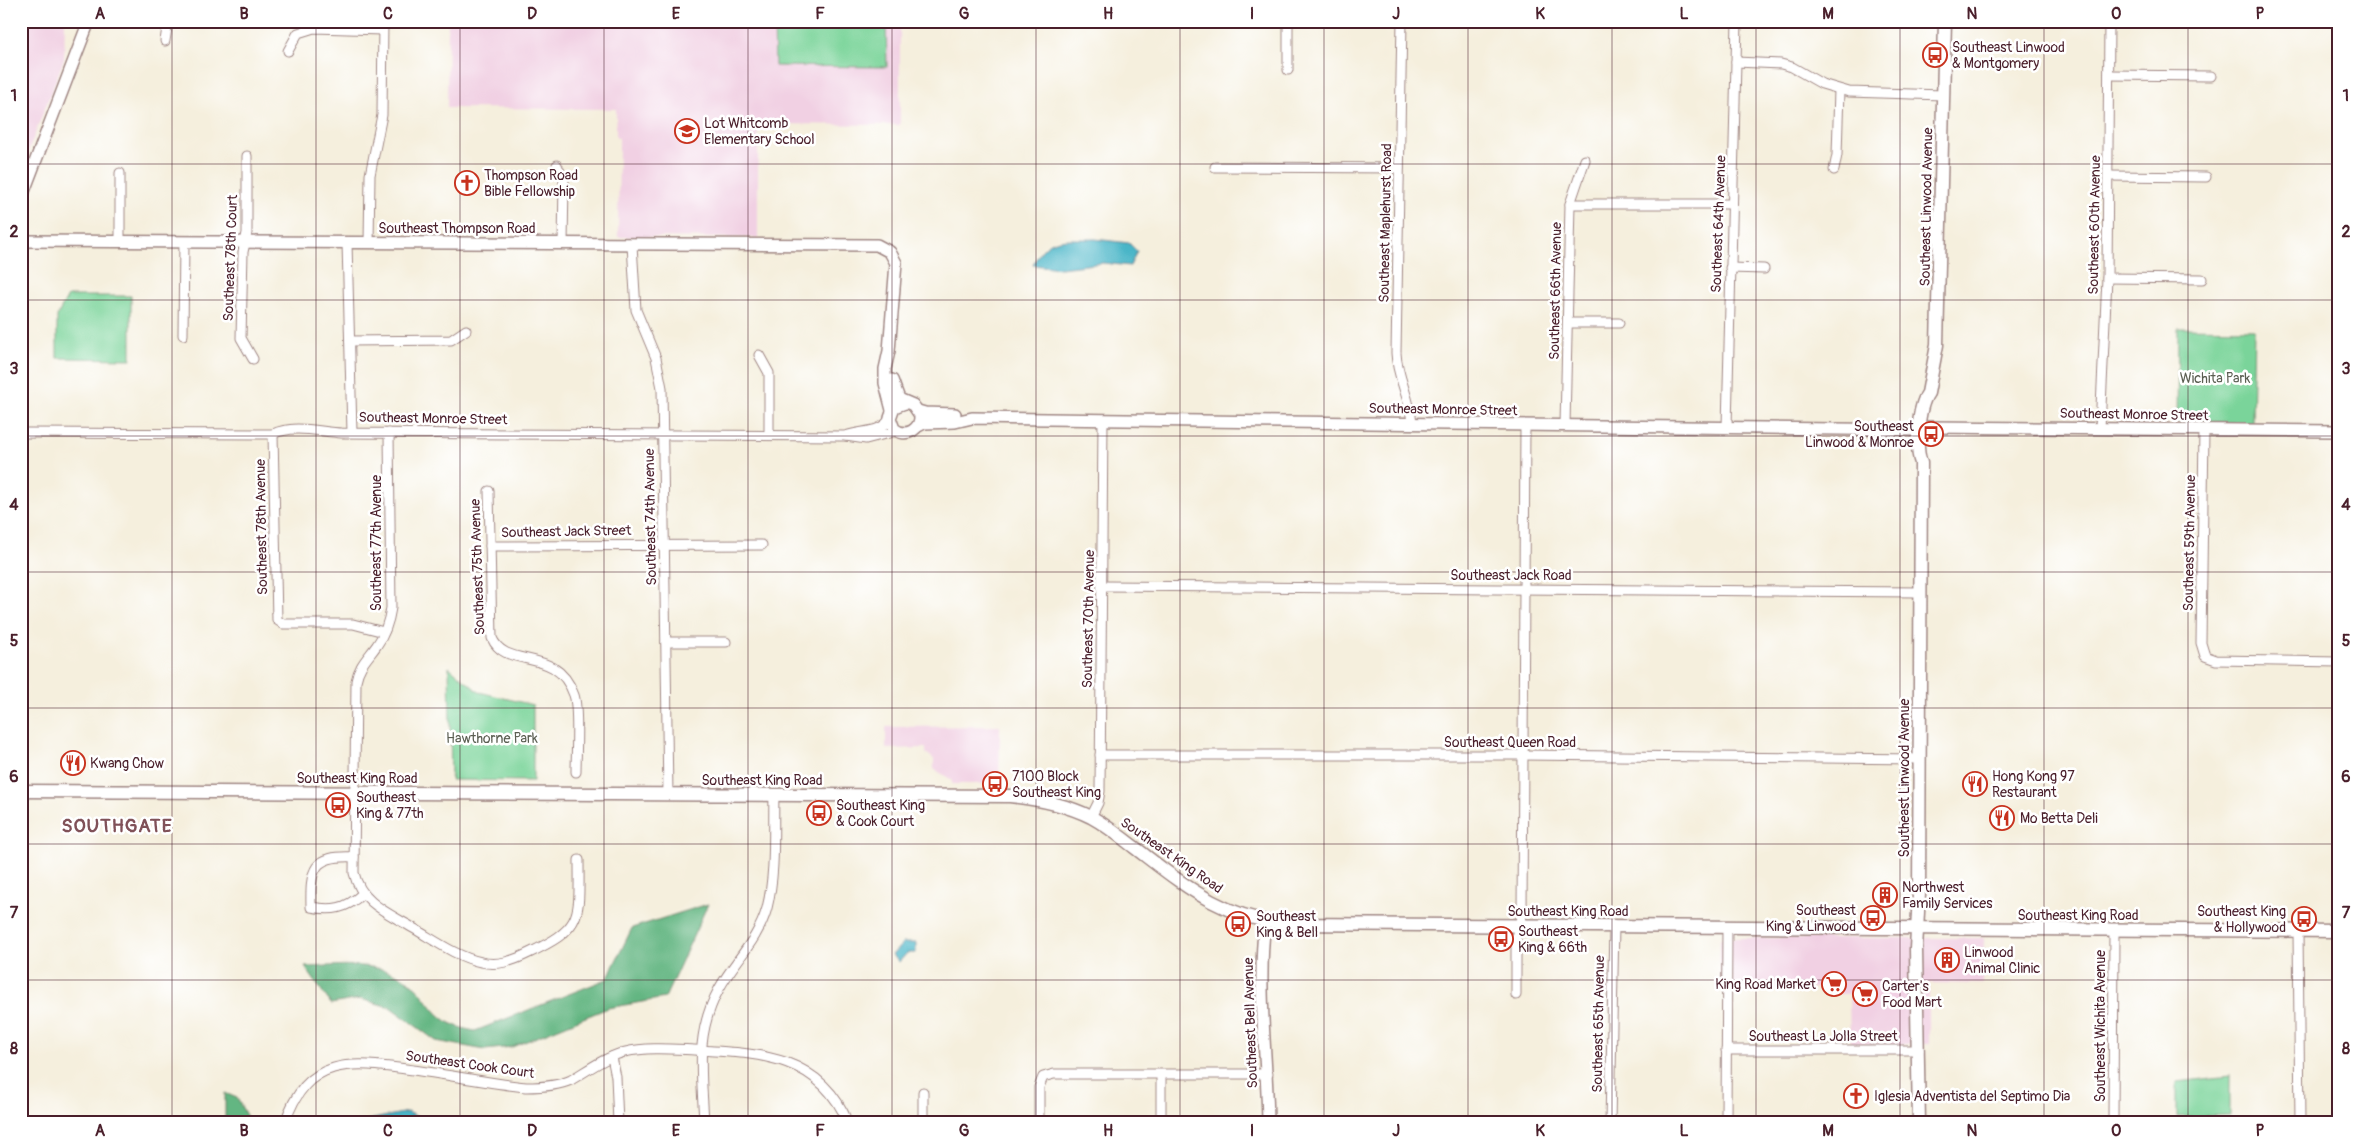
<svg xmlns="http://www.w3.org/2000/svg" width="2360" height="1144" font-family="Pangolin,sans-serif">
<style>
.built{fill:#f1d0e3}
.green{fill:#7ad49a;stroke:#627a62}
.forest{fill:#63b682;stroke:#566a56}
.water{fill:#4ab5c7;stroke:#4a6a79}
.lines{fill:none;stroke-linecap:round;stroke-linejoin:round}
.minor-casing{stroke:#a08784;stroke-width:11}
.tertiary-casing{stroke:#a08784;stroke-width:14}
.secondary-casing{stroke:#a08784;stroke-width:15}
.minor{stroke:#fff;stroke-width:9}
.tertiary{stroke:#fff;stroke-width:11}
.secondary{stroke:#fff;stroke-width:12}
.grid{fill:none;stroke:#4a1f2b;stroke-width:1;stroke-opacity:0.55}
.labels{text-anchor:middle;stroke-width:5;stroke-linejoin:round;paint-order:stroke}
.poi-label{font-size:14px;fill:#4a1f2b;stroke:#fff;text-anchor:start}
.street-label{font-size:14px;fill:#4a1f2b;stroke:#fff}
.park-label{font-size:14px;fill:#5b5e52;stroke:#fff}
.district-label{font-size:19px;font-weight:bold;letter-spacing:1px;fill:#805158;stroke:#fff}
.neatline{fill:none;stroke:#4a1f2b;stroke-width:2}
.grid-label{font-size:16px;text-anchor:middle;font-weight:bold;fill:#4a1f2b}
</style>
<rect width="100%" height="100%" fill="#fff"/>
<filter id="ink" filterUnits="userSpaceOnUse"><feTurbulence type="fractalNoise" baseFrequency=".02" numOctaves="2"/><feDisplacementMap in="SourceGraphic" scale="10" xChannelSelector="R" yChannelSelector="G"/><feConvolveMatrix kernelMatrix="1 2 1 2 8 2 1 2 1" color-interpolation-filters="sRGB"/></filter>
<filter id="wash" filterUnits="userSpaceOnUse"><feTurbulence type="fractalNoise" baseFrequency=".0096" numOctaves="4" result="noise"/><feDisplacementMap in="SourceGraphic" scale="20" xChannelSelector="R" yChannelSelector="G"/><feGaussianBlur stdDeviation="1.12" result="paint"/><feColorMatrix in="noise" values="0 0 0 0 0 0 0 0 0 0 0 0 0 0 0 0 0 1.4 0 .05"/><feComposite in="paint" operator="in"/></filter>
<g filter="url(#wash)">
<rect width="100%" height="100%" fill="#f5efdd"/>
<g class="built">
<polygon points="21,21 65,21 64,59 21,170"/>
<polygon points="448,21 900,21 900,125 758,124 758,238 618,237 619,138 616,138 616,109 447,108"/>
<polygon points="1000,726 999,784 952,784 952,780 934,769 934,759 926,753 926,748 886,749 886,727"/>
<polygon points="1720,938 1984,938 1983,984 1929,983 1929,1044 1850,1044 1849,994 1820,994 1818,988 1719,988"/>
</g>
<g class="green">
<polygon points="774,21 886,21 887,67 775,66"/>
<polygon points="68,296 131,296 131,359 57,358 57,316"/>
<polygon points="2178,328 2254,329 2252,423 2177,422"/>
<polygon points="449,667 479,692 533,705 533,781 451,780"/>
<polygon points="2230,1076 2230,1115 2177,1117 2177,1082"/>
</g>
<g class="forest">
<path d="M708,904L665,998L608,1008L512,1047L485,1050L436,1041L390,1007L360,999L331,1004L305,967C337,966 371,961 400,976C434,993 426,1023 475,1031L607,979L632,928Z"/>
<polygon points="225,1093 237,1098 250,1123 225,1123"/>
</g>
<g class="water">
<path d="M1095,239L1129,243L1137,251L1130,266L1103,263L1060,268L1033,265C1047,233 1065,240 1095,239Z"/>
<polygon points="903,943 916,943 916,953 907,953 899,962 892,955"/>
<polygon points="407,1112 430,1123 354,1123"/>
</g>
</g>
<g filter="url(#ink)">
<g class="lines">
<defs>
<g id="minor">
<path d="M1402,21L1396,353C1397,378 1411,399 1412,424"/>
<polyline points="165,41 168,21"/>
<polyline points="288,51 298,33 314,28 382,30"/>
<polyline points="1736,62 1781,64 1792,67 1822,84 1849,92 1943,95"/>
<polyline points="1288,70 1288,21"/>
<polyline points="2109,75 2211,76"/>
<polyline points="247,156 247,233 243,252 241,338 253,359"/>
<polyline points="557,165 564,181 563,244"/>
<polyline points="1215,167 1399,168"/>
<polyline points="1834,170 1837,155 1839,90"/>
<polyline points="2109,176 2206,177"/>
<polyline points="1570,204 1731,204"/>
<polyline points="120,242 120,173"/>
<polyline points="347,243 352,432"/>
<polyline points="369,243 370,175 382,115 383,21"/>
<polyline points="632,245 636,310 656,358 662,388 668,795"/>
<polyline points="1730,268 1764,269"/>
<polyline points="2107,278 2202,279"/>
<polyline points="1569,323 1619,323"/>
<polyline points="183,335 184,242"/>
<polyline points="350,341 451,340 466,330"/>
<polyline points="759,355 769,373 769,435"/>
<polyline points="1565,425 1570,204 1585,160"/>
<polyline points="1727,427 1737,21"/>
<polyline points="2100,428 2107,278 2109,21"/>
<polyline points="2204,430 2201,643 2205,656 2216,660 2339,662"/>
<path d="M21,433L273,434C294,424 320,432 342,433L846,436L866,439L897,431"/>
<path d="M389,433L391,608C389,621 385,634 377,645C368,658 359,665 356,681L354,873C361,903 388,913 413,928C434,940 457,957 481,962C498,966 513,961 529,953C584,927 579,918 579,860"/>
<polyline points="273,434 277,620 283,624 353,624 384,632"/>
<path d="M846,436C860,430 882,434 890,418"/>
<path d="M489,491L492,638C506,671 556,644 574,695C579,709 576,754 576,772"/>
<polyline points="490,546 762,545"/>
<polyline points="1102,586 1920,592"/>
<polyline points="666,642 726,642"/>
<polyline points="1100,755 1522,755 1920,759"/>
<polyline points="1091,817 1098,803 1100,791 1103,420"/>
<path d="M354,857C313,855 310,869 311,907C332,911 346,909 362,894"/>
<polyline points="2298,931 2300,1123"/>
<polyline points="1516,995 1516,937 1522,914 1525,425"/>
<polyline points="1726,1050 1919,1050"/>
<polyline points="612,1057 616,1077 618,1123"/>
<polyline points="1161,1075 1161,1123"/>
<path d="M285,1123C307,1054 354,1062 413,1070C450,1075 488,1083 526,1087C540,1087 558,1086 571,1080C588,1070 605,1057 625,1052C647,1047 671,1049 694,1050C757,1053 820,1054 848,1123"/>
<path d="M704,1123C702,1074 694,1035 719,989C734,961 758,941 767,908C776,872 773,831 774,795"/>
<polyline points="923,1123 923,1092"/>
<polyline points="1039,1123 1039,1087 1043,1077 1054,1074 1268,1074"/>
<polyline points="1610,1123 1614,926"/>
<polyline points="1726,1123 1727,927"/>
<polyline points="2113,1123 2114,930"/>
</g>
<g id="tertiary">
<polyline points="21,199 89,21"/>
<polyline points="21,241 877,245 890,252 896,263 889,351 885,369 885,383 892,410"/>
<path d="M892,380L899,399L913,405L920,415C921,430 906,438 894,429L890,418L894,407L905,403"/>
<polyline points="918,411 925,413 955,414"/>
<polyline points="918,426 924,423 955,422 972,418 1919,430"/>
<polyline points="1928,427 2339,431"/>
<path d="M1265,922C1257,988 1267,1056 1268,1123"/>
</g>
<g id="secondary">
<path d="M21,791L1010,796C1038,799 1065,804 1091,817C1106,825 1121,837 1134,847C1184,885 1223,919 1288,924L2339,931"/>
<path d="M1919,1123L1916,949L1919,894L1921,463C1915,448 1918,407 1928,393L1937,345L1945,21"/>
</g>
</defs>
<use href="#minor" class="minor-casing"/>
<use href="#tertiary" class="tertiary-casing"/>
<use href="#secondary" class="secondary-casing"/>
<use href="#minor" class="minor"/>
<use href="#tertiary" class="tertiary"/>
<use href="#secondary" class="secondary"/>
</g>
</g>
<path class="grid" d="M172,21V1123M316,21V1123M460,21V1123M604,21V1123M748,21V1123M892,21V1123M1036,21V1123M1180,21V1123M1324,21V1123M1468,21V1123M1612,21V1123M1756,21V1123M1900,21V1123M2044,21V1123M2188,21V1123M21,164H2339M21,300H2339M21,436H2339M21,572H2339M21,708H2339M21,844H2339M21,980H2339"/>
<defs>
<symbol id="bus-ring" viewBox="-11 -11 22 22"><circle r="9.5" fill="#fff" stroke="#c8321e" stroke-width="1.5"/><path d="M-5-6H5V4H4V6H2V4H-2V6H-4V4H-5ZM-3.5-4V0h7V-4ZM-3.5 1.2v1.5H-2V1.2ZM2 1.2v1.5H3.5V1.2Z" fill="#c8321e"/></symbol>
<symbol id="school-ring" viewBox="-11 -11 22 22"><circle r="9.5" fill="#fff" stroke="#c8321e" stroke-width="1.5"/><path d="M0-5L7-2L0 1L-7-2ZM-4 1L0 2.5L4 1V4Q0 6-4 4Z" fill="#c8321e"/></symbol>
<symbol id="church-ring" viewBox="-11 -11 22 22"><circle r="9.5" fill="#fff" stroke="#c8321e" stroke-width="1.5"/><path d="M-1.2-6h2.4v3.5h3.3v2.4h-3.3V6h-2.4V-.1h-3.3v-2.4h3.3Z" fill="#c8321e"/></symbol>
<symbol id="restaurant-ring" viewBox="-11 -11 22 22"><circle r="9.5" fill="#fff" stroke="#c8321e" stroke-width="1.5"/><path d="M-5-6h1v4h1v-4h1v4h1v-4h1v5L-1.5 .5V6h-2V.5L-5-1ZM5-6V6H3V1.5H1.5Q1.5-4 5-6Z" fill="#c8321e"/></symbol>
<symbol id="building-ring" viewBox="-11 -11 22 22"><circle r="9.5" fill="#fff" stroke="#c8321e" stroke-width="1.5"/><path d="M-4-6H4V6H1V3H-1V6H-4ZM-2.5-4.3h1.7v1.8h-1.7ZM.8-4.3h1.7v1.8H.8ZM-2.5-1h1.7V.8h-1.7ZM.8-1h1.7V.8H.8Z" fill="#c8321e"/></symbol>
<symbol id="supermarket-ring" viewBox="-11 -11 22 22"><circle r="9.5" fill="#fff" stroke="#c8321e" stroke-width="1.5"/><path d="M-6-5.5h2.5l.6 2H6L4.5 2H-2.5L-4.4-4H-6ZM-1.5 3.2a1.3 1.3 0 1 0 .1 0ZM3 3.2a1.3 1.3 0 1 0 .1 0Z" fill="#c8321e"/></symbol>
</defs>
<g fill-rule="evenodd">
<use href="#bus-ring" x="1921" y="41" width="28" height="28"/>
<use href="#school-ring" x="673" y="117" width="28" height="28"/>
<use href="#church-ring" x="453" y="169" width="28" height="28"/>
<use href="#bus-ring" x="1917" y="420" width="28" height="28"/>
<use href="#restaurant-ring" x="59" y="749" width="28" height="28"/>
<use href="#bus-ring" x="981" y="770" width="28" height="28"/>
<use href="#restaurant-ring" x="1961" y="770" width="28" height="28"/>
<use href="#bus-ring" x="324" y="791" width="28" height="28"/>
<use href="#bus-ring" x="805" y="799" width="28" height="28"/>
<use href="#restaurant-ring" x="1988" y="804" width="28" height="28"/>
<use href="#building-ring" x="1871" y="881" width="28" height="28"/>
<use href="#bus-ring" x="1859" y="904" width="28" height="28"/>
<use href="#bus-ring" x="2290" y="905" width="28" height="28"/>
<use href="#bus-ring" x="1224" y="910" width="28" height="28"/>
<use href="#bus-ring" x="1487" y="925" width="28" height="28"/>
<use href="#building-ring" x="1933" y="946" width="28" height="28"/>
<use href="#supermarket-ring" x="1820" y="970" width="28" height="28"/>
<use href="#supermarket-ring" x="1851" y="980" width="28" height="28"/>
<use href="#church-ring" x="1842" y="1082" width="28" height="28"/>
</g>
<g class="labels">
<g class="poi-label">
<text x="1952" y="52">Southeast Linwood<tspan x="1952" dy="16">&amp; Montgomery</tspan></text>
<text x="704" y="128">Lot Whitcomb<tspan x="704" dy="16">Elementary School</tspan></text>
<text x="484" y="180">Thompson Road<tspan x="484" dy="16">Bible Fellowship</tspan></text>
<text x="1914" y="431" text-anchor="end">Southeast<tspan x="1914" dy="16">Linwood &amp; Monroe</tspan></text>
<text x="90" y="768">Kwang Chow</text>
<text x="1012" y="781">7100 Block<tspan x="1012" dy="16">Southeast King</tspan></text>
<text x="1992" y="781">Hong Kong 97<tspan x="1992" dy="16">Restaurant</tspan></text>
<text x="356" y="802">Southeast<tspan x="356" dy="16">King &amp; 77th</tspan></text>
<text x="836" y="810">Southeast King<tspan x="836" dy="16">&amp; Cook Court</tspan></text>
<text x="2020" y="823">Mo Betta Deli</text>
<text x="1902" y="892">Northwest<tspan x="1902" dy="16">Family Services</tspan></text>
<text x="1856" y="915" text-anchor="end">Southeast<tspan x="1856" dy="16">King &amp; Linwood</tspan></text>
<text x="2286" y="916" text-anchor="end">Southeast King<tspan x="2286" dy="16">&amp; Hollywood</tspan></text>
<text x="1256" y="921">Southeast<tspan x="1256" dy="16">King &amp; Bell</tspan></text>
<text x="1518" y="936">Southeast<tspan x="1518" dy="16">King &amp; 66th</tspan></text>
<text x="1964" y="957">Linwood<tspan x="1964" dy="16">Animal Clinic</tspan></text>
<text x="1816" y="989" text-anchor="end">King Road Market</text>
<text x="1882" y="991">Carter's<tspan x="1882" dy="16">Food Mart</tspan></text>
<text x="1874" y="1101">Iglesia Adventista del Septimo Dia</text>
</g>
<g class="street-label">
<text transform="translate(1926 207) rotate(-89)" y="5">Southeast Linwood Avenue</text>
<text transform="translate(1385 223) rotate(-89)" y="5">Southeast Maplehurst Road</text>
<text transform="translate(1718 224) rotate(-88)" y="5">Southeast 64th Avenue</text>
<text transform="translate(2094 225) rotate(-89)" y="5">Southeast 60th Avenue</text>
<text x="457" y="233">Southeast Thompson Road</text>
<text transform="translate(230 258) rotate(-88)" y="5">Southeast 78th Court</text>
<text transform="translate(1555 291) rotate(-89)" y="5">Southeast 66th Avenue</text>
<text transform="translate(1443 409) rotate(1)" y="5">Southeast Monroe Street</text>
<text transform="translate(2134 414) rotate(1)" y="5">Southeast Monroe Street</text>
<text transform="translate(433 418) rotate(1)" y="5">Southeast Monroe Street</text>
<text transform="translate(650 517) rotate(-91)" y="5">Southeast 74th Avenue</text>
<text transform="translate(261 527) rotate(-91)" y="5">Southeast 78th Avenue</text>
<text transform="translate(566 531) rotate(-1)" y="5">Southeast Jack Street</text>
<text transform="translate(376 543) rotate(-90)" y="5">Southeast 77th Avenue</text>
<text transform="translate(2189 543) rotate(-89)" y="5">Southeast 59th Avenue</text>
<text transform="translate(477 567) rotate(-92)" y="5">Southeast 75th Avenue</text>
<text x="1511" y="580">Southeast Jack Road</text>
<text transform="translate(1088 619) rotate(-89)" y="5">Southeast 70th Avenue</text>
<text x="1510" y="747">Southeast Queen Road</text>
<text x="357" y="783">Southeast King Road</text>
<text transform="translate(1904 778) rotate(-90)" y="5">Southeast Linwood Avenue</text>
<text x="762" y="785">Southeast King Road</text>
<text transform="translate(1172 855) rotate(35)" y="5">Southeast King Road</text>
<text x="1568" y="916">Southeast King Road</text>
<text x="2078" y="920">Southeast King Road</text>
<text transform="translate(1250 1023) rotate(-92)" y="5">Southeast Bell Avenue</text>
<text transform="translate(1598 1024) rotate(-89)" y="5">Southeast 65th Avenue</text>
<text transform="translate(2100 1026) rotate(-90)" y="5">Southeast Wichita Avenue</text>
<text x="1823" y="1041">Southeast La Jolla Street</text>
<text transform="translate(470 1064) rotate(8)" y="5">Southeast Cook Court</text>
</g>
<g class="park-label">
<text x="2215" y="383">Wichita Park</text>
<text x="492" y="743">Hawthorne Park</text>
</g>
<g class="district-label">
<text x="117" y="832">SOUTHGATE</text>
</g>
</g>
<rect width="2360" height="1144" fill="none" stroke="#fff" stroke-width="55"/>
<rect x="28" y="28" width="2304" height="1088" class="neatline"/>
<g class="grid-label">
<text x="100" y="19">A</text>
<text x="244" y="19">B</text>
<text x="388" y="19">C</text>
<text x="532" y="19">D</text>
<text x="676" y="19">E</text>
<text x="820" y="19">F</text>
<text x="964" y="19">G</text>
<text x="1108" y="19">H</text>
<text x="1252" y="19">I</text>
<text x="1396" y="19">J</text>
<text x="1540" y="19">K</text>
<text x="1684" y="19">L</text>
<text x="1828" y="19">M</text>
<text x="1972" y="19">N</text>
<text x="2116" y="19">O</text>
<text x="2260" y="19">P</text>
<text x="14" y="101">1</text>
<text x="2346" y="101">1</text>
<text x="14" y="237">2</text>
<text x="2346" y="237">2</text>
<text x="14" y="374">3</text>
<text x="2346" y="374">3</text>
<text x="14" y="510">4</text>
<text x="2346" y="510">4</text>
<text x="14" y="646">5</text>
<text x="2346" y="646">5</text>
<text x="14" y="782">6</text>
<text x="2346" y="782">6</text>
<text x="14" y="918">7</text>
<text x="2346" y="918">7</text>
<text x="14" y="1054">8</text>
<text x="2346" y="1054">8</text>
<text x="100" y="1136">A</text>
<text x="244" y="1136">B</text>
<text x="388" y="1136">C</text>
<text x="532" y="1136">D</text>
<text x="676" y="1136">E</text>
<text x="820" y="1136">F</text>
<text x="964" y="1136">G</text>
<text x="1108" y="1136">H</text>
<text x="1252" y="1136">I</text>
<text x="1396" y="1136">J</text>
<text x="1540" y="1136">K</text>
<text x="1684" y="1136">L</text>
<text x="1828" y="1136">M</text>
<text x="1972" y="1136">N</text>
<text x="2116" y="1136">O</text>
<text x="2260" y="1136">P</text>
</g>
</svg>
